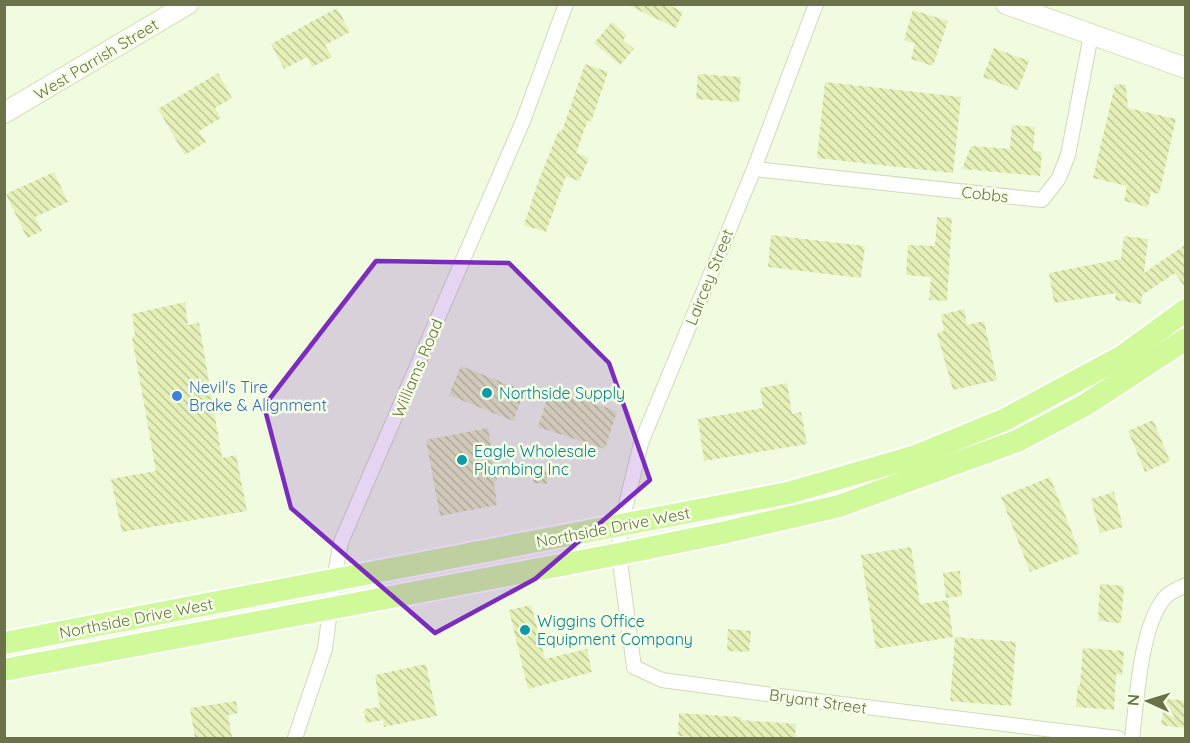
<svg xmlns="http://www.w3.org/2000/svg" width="1190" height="743" font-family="Quicksand,sans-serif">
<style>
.building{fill:url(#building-back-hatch)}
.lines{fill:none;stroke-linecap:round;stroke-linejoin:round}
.street-casing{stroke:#d0dab8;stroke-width:16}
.secondary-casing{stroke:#d7e1b8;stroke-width:22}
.primary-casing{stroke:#fff;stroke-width:26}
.street{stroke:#fff;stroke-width:14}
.secondary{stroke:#fff;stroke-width:20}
.primary{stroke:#d0f999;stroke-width:22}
.marked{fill:#7b2cbf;fill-opacity:0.2;stroke:#7b2cbf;stroke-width:4.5;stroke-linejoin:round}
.culture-dot{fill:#0f9aa8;stroke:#f5ffe6;stroke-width:2}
.shop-dot{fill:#3f7fe0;stroke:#f5ffe6;stroke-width:2}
.labels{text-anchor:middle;stroke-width:5;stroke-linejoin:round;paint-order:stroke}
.street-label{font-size:16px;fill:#6b7148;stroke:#f5ffe6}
.shop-label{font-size:16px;fill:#366cbe;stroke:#f5ffe6;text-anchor:start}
.culture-label{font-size:16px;fill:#0d838f;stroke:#f5ffe6;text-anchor:start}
</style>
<defs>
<pattern id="building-back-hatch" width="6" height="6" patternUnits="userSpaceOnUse" patternTransform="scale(1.5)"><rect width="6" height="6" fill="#e5f0b9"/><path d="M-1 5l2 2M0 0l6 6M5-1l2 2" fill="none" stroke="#bec798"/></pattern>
</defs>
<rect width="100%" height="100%" fill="#f0fbe0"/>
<g class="building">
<polygon points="626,4 666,4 683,12 676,28"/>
<polygon points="337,8 350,32 325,45 332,57 312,67 307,57 284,69 271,44"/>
<polygon points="913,10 948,21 933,66 911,59 915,44 904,40"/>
<polygon points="612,22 627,35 623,40 634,49 620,65 594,43"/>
<polygon points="994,48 1029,61 1018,90 983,77"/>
<polygon points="585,64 608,72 591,122 588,120 576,153 589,158 579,181 566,176 546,232 524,225 537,185 559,130 562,131"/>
<polygon points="218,73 232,98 215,108 221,118 199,131 206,142 185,155 158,109"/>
<polygon points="698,74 741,77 739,102 696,99"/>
<polygon points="825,82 961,97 953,173 817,158"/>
<polygon points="1126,84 1128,108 1176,119 1159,194 1151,192 1148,207 1124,201 1127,186 1093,178 1115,85"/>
<polygon points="1012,125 1035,127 1033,151 1042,152 1040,176 962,169 971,146 1010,149"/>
<polygon points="54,172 68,202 35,217 42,231 27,238 6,194"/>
<polygon points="937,217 952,218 947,301 929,300 931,277 906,275 908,245 935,246"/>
<polygon points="771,235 865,246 861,278 768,267"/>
<polygon points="1124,236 1148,239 1144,273 1185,245 1185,287 1175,273 1142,295 1141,304 1115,300 1116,293 1054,303 1049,273 1121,259"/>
<polygon points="185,302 188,325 199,323 222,458 236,455 247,511 122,532 111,479 156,471 132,337 135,336 132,314"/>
<polygon points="964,309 967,325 984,321 997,380 953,390 937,333 944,331 941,315"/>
<polygon points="461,366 525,391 513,421 449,395"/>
<polygon points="787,383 792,414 801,412 807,444 704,461 698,419 763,408 760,388"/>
<polygon points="550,389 617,411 605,449 538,427"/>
<polygon points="1153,420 1170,461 1145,472 1128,431"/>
<polygon points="488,428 497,481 494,482 497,505 440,516 426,440"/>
<polygon points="534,469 548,471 547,484 533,483"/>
<polygon points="1050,477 1080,553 1030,572 1001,497"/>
<polygon points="1114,492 1123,527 1100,533 1091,499"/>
<polygon points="911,547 920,604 948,600 953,637 876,649 861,555"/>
<polygon points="960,571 962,596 946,598 943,573"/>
<polygon points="1100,584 1124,586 1121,623 1098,621"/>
<polygon points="531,605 545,659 587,649 592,672 528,689 509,610"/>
<polygon points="728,629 751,631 749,652 727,651"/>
<polygon points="955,637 1016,642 1011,706 950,701"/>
<polygon points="1083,648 1124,651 1122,675 1116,674 1114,710 1076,707 1078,685 1080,685"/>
<polygon points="426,664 437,716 384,727 383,720 366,723 364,709 380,707 375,675"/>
<polygon points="1165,698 1185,701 1185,728 1161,725"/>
<polygon points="236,701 238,713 228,715 232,738 195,738 190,708"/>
<polygon points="679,713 742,717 741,720 796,724 795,738 715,738 678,736"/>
</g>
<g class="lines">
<defs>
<g id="street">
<polyline points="816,4 754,169 641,443 621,525 619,554 634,667 662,680 825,702 1118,738"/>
<polyline points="754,169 1042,200 1059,178 1068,155 1091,35"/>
<polyline points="295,738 325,649 334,579 341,542 523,121 566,4"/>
<path d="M1132,738C1137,700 1140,630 1163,600C1167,593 1178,589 1186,585"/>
</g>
<g id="secondary">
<polyline points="1006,4 1186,68"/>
<polyline points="4,113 188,4"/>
</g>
<g id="primary">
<polyline points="4,643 788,493 916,456 1006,419 1123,356 1186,310"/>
<polyline points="4,670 619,554 722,533 839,506 1017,441 1085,405 1186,339"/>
</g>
</defs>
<use href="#street" class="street-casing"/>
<use href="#secondary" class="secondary-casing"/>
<use href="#primary" class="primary-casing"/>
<use href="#street" class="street"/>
<use href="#secondary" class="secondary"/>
<use href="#primary" class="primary"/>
</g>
<path class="marked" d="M376,261L509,263L609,363L650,480L535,579L435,633L291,508L264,406Z"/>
<g class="culture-dot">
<circle cx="487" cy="393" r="6"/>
<circle cx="462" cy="460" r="6"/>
<circle cx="525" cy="630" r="6"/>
</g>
<circle class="shop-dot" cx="177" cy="396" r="6"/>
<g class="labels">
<g class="street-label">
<text transform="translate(96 59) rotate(-31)" y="6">West Parrish Street</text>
<text transform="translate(985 194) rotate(6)" y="6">Cobbs</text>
<text transform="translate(709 277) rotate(-68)" y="6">Laircey Street</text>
<text transform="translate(417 368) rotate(-67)" y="6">Williams Road</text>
<text transform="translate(613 527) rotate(-11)" y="6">Northside Drive West</text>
<text transform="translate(136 618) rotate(-11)" y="6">Northside Drive West</text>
<text transform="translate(818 701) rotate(8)" y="6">Bryant Street</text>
</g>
<g class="shop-label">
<text x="189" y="393">Nevil's Tire<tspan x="189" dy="18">Brake &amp; Alignment</tspan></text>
</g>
<g class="culture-label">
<text x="499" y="399">Northside Supply</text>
<text x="474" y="457">Eagle Wholesale<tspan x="474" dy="18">Plumbing Inc</tspan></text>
<text x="537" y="627">Wiggins Office<tspan x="537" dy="18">Equipment Company</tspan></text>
</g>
</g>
<rect width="1190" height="743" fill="none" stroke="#6b7148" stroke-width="12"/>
<g transform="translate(1148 701) rotate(274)" stroke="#f5ffe6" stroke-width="4.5" paint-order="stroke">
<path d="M0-4.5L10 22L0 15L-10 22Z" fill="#6b7148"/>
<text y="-9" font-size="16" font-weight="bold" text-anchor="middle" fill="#6b7148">N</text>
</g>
</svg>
